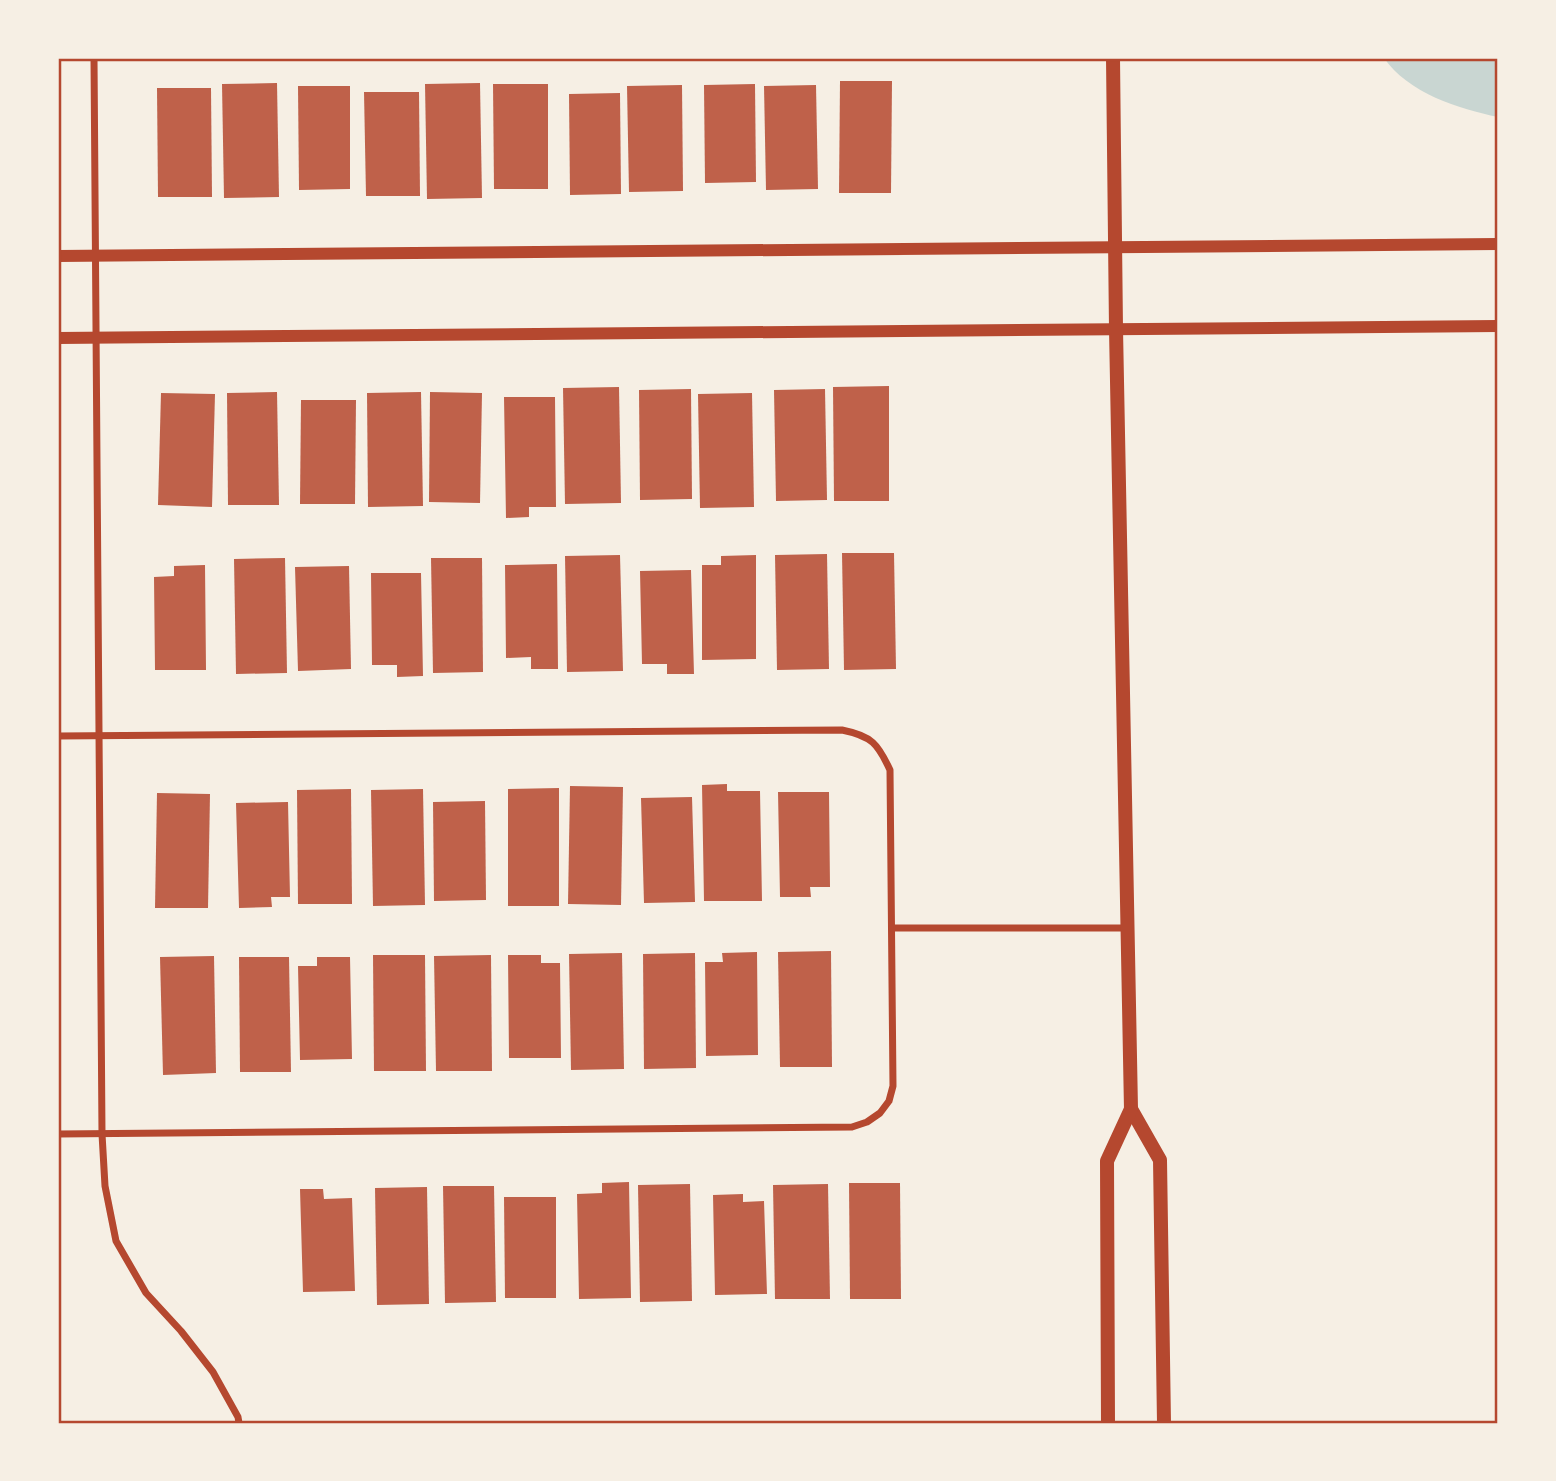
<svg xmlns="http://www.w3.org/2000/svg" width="1556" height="1481" font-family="Mulish,sans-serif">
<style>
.water{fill:#c9d6d2}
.building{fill:#bf614a}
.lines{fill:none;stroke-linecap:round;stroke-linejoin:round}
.minor{stroke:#b5482f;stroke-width:7}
.tertiary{stroke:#b5482f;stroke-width:12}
.secondary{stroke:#b5482f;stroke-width:14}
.neatline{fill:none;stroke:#b5482f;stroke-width:2.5}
</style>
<rect width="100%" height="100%" fill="#f6efe4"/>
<path class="water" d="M1384,58H1498V117C1459,109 1408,93 1384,58Z"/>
<g class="building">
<polygon points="840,81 892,81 891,193 839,193"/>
<polygon points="277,83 279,197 224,198 222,84"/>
<polygon points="480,83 482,198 427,199 425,84"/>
<polygon points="493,84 548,84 548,189 494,189"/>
<polygon points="755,84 756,182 705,183 704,85"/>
<polygon points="682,85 683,191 629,192 627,86"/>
<polygon points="816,85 818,189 766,190 764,86"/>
<polygon points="298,86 350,86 350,189 299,190"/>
<polygon points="157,88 211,88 212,197 158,197"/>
<polygon points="364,92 419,92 420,196 366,196"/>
<polygon points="620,93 621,194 570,195 569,94"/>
<polygon points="889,386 889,501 834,501 833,387"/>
<polygon points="619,387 621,503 565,504 563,388"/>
<polygon points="691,389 692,499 640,500 639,390"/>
<polygon points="825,389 827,500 776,501 774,390"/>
<polygon points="277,392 279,505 228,505 227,393"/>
<polygon points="421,392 423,506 368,507 367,393"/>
<polygon points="430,392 482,393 480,503 429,502"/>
<polygon points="161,393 215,394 212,507 158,505"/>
<polygon points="752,393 754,507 700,508 698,394"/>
<polygon points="504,397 555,397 556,507 529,507 529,517 506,518"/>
<polygon points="301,400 356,400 355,504 300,504"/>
<polygon points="842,553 894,553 896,669 844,670"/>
<polygon points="827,554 829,669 777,670 775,555"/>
<polygon points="620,555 623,671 567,672 565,556"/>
<polygon points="756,555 756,659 702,660 702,565 721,565 721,556"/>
<polygon points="285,558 287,673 236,674 234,559"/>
<polygon points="431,558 482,558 483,672 433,673"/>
<polygon points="557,564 558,669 531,669 531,657 506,658 505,565"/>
<polygon points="205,565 206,670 155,670 154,577 174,576 174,566"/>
<polygon points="349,566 351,669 298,671 295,567"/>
<polygon points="691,570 694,674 667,674 667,664 642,664 640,571"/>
<polygon points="371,573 421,573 423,676 397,677 397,665 372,665"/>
<polygon points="727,784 727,791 760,791 762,901 704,901 702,785"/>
<polygon points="570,786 623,787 621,905 568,904"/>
<polygon points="559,788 559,906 508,906 508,789"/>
<polygon points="351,789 352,904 298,904 297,790"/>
<polygon points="423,789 425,905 373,906 371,790"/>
<polygon points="778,792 829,792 830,887 810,887 811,897 780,897"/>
<polygon points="157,793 210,794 208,908 155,908"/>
<polygon points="692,797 695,902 644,903 641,798"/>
<polygon points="485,801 486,900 434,901 433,802"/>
<polygon points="288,802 290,897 271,897 272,907 239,908 236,803"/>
<polygon points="831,951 832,1067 780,1067 778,952"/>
<polygon points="757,952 758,1055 706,1056 705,962 723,962 722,953"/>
<polygon points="622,953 624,1069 571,1070 569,954"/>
<polygon points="695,953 696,1068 644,1069 643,954"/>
<polygon points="373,955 425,955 426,1071 374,1071"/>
<polygon points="491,955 492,1071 436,1071 434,956"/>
<polygon points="508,955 541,955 541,963 560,963 561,1058 509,1058"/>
<polygon points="214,956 216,1073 163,1075 160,957"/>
<polygon points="239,957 289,957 291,1072 240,1072"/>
<polygon points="317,957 350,957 352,1059 300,1060 298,966 317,966"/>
<polygon points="629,1182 631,1298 579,1299 577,1194 602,1193 602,1183"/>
<polygon points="849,1183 900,1183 901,1299 850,1299"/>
<polygon points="690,1184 692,1301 640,1302 638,1185"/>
<polygon points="828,1184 830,1299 775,1299 773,1185"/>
<polygon points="443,1186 494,1186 496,1302 445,1303"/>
<polygon points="427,1187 429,1304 377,1305 375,1188"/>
<polygon points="300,1189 323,1189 324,1199 352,1198 355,1291 303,1292"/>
<polygon points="743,1194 743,1202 764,1201 767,1294 715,1295 713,1195"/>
<polygon points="504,1197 556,1197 556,1298 505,1298"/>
</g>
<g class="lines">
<g class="minor">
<polyline points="94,58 102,1134 105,1186 116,1241 146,1293 181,1331 213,1372 238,1417 239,1423"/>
<path d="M58,736L842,730C872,736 878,744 890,770L893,1086L889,1101L880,1113L867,1122L852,1127L58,1134"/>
<polyline points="892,928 1128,928"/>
</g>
<g class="tertiary">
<polyline points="58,256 1498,244"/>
<polyline points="58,338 1498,326"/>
</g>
<g class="secondary">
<polyline points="1131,1109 1160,1160 1164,1423"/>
<polyline points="1108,1423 1107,1161 1131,1109 1116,329 1113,58"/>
</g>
</g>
<rect width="1556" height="1481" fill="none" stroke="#f6efe4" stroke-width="119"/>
<rect x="60" y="60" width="1436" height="1362" class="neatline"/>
</svg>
